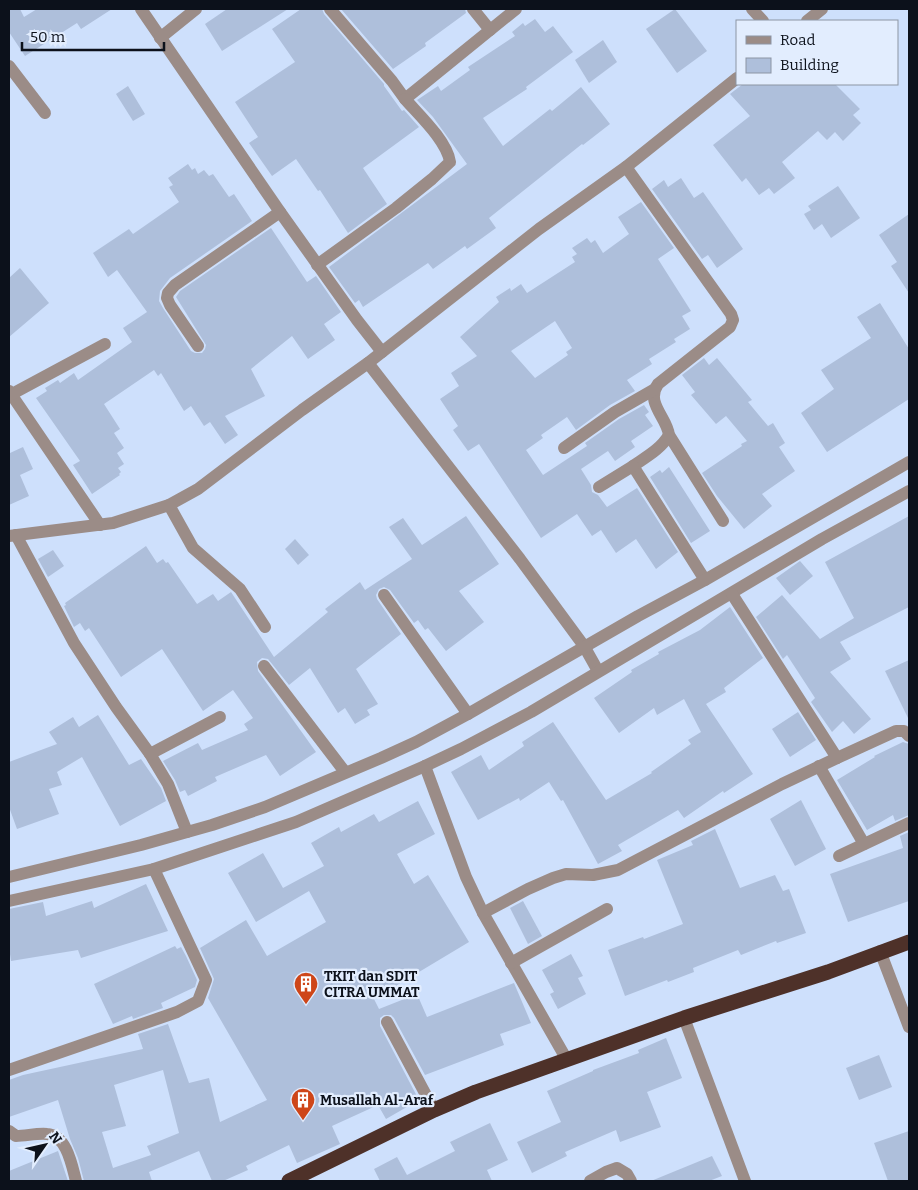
<svg xmlns="http://www.w3.org/2000/svg" width="918" height="1190" font-family="Bitter,serif">
<style>
.building{fill:#aebfdb;fill-rule:evenodd}
.lines{fill:none;stroke-linecap:round;stroke-linejoin:round}
.minor{stroke:#9b8c87;stroke-width:12}
.highway{stroke:#4e3129;stroke-width:15}
.labels{text-anchor:middle;stroke-width:4.5;stroke-linejoin:round;paint-order:stroke}
.poi-label{font-size:14px;font-weight:bold;fill:#0c111b;stroke:#e2edfe;text-anchor:start}
</style>
<rect width="100%" height="100%" fill="#cee0fc"/>
<g class="building">
<polygon points="9,9 20,9 24,17 37,9 112,9 81,29 77,23 25,56 9,32"/>
<polygon points="227,9 288,9 222,51 205,24"/>
<polygon points="301,9 322,9 324,14 384,84 384,86 402,111 404,110 419,127 363,168 387,204 348,233 320,190 318,191 296,159 272,176 249,143 258,137 235,102 295,62 272,29"/>
<polygon points="341,9 465,9 466,13 425,43 426,46 393,69"/>
<polygon points="675,9 707,51 677,73 646,29"/>
<polygon points="535,19 545,32 553,26 573,52 526,87 527,89 483,118 503,146 550,109 552,111 581,87 610,124 583,145 582,144 489,218 496,228 467,249 465,246 433,269 428,263 363,307 359,300 355,303 329,267 467,164 433,117 417,100 438,86 441,91 470,70 468,67 515,36 512,32 523,23 525,26"/>
<polygon points="603,40 617,62 589,83 575,60"/>
<polygon points="743,84 835,84 860,109 853,115 861,123 843,141 835,132 827,140 818,131 782,162 795,178 774,194 769,188 759,195 746,178 742,182 713,145 750,116 730,94"/>
<polygon points="128,86 145,114 133,121 116,94"/>
<polygon points="188,164 192,170 195,168 198,174 204,170 209,176 213,174 229,197 234,194 252,221 170,278 160,291 159,301 163,308 191,351 195,353 202,353 205,349 206,345 176,297 180,291 271,228 307,282 316,276 341,312 324,324 335,340 308,359 292,336 251,369 265,396 225,416 238,435 225,444 210,422 204,426 191,406 184,411 161,373 158,376 154,370 104,404 120,429 114,433 124,448 117,453 124,464 118,468 121,472 119,474 120,475 92,494 73,465 80,461 36,398 47,391 45,388 58,380 60,383 74,373 78,380 132,342 123,328 147,312 117,270 108,277 93,253 129,229 133,234 179,202 169,187 173,185 168,178"/>
<polygon points="681,178 694,198 703,192 743,249 717,268 708,255 702,259 652,189 664,180 668,187"/>
<polygon points="838,186 860,218 831,238 822,224 814,230 804,214 811,210 808,206"/>
<path d="M641,202L674,248L658,259L691,311L682,316L690,329L674,339L676,342L649,359L652,364L627,380L635,391L610,405L576,430L567,417L541,435L543,438L526,450L543,475L587,446L585,443L619,419L644,405L649,412L645,415L653,426L631,441L635,447L615,461L608,451L581,469L591,485L592,492L598,495L607,507L637,488L678,552L656,569L636,539L616,553L601,530L592,536L577,514L541,538L479,444L468,451L453,430L458,426L440,399L459,386L451,373L477,356L460,337L499,302L496,297L510,288L511,291L521,284L527,293L575,262L572,257L577,254L572,248L587,238L591,243L595,240L603,253L629,234L618,217ZM555,321L572,348L566,352L568,355L535,378L511,351Z"/>
<polygon points="909,214 909,293 891,266 897,262 879,235"/>
<polygon points="20,268 49,303 9,337 9,278"/>
<polygon points="880,303 909,349 909,399 827,452 801,413 834,389 821,370 871,338 857,317"/>
<polygon points="704,358 709,365 717,358 752,400 748,402 768,426 773,423 785,443 779,447 795,471 762,494 772,506 744,529 717,496 702,473 742,446 741,444 747,441 726,416 716,424 691,395 695,392 682,375"/>
<polygon points="23,447 33,469 20,475 29,496 9,505 9,450 10,453"/>
<polygon points="669,467 710,531 691,543 650,477 660,470 662,473"/>
<polygon points="466,516 499,564 459,591 484,622 446,651 428,628 425,630 418,620 414,623 390,590 384,587 379,589 376,595 377,599 401,634 356,669 378,704 367,710 370,715 355,724 345,708 338,713 310,668 289,685 268,659 262,658 257,662 258,671 316,752 280,776 266,755 215,777 217,781 188,796 185,790 180,792 175,780 163,761 198,743 202,750 248,730 244,724 253,718 233,690 203,711 162,649 121,677 89,628 85,631 80,623 74,627 64,606 66,605 65,603 146,546 157,563 163,559 166,563 168,562 197,604 213,594 218,601 231,592 274,657 328,612 325,609 360,582 365,590 412,559 389,527 403,518 422,545"/>
<polygon points="909,516 909,607 840,642 851,659 830,672 871,719 854,734 843,721 832,732 811,702 815,698 787,655 783,659 756,617 782,595 820,639 854,618 825,562"/>
<polygon points="295,539 309,555 298,565 285,549"/>
<polygon points="53,550 64,566 48,577 38,559"/>
<polygon points="800,561 813,576 790,595 776,578"/>
<polygon points="730,607 763,658 724,688 726,692 706,704 753,774 724,793 723,791 684,818 678,810 618,845 622,851 598,864 563,800 561,801 549,782 520,801 519,798 478,820 451,772 481,755 489,770 524,746 522,742 553,722 606,800 652,773 651,772 691,744 688,740 701,732 684,699 657,715 654,708 619,733 594,698 632,672 631,670 659,654 658,652 700,630"/>
<polygon points="909,660 909,720 885,671"/>
<polygon points="798,712 816,740 790,757 772,729"/>
<polygon points="98,715 129,765 141,759 161,788 166,801 120,826 82,757 57,772 62,785 49,789 59,814 17,829 9,807 9,762 57,744 49,732 73,717 79,727"/>
<polygon points="903,742 909,744 909,815 895,821 893,815 867,830 837,780 875,757 874,756"/>
<polygon points="801,800 826,849 795,866 770,819"/>
<path d="M418,801L435,834L397,854L414,884L428,875L469,942L374,999L379,1009L417,994L427,1017L514,983L531,1023L500,1034L504,1045L425,1075L394,1018L391,1015H384L380,1018V1026L419,1100L386,1119L378,1105L332,1126L340,1144L297,1163L289,1145L246,1166L248,1170L223,1181H212L199,1151L149,1172L152,1181H84L78,1158L70,1139L58,1100L9,1117V1080L23,1075L143,1049L138,1034L168,1024L189,1083L209,1078L220,1122L267,1100L208,998L214,979L200,948L246,920L267,956L326,922L309,891L256,922L228,873L263,853L283,888L324,866L311,843L339,827L341,832L374,814L379,822ZM163,1070L179,1133L147,1146L151,1155L113,1168L102,1132L126,1126L114,1085Z"/>
<polygon points="715,829 740,888 775,875 783,891 789,889 806,933 777,943 776,941 741,955 738,950 693,968 694,972 668,982 667,980 625,996 608,950 643,937 644,939 683,924 657,860 693,845 691,841"/>
<polygon points="909,832 909,901 848,922 830,874 903,848 900,836"/>
<polygon points="146,884 168,931 81,958 78,950 11,961 9,947 9,909 43,902 46,916 92,901 94,908"/>
<polygon points="523,901 542,936 528,944 510,908"/>
<polygon points="175,946 177,949 181,947 186,956 197,980 195,987 161,1003 163,1008 133,1019 132,1016 113,1024 94,984"/>
<polygon points="571,954 583,976 578,978 586,994 558,1009 550,994 554,992 542,970"/>
<polygon points="666,1038 682,1078 647,1092 661,1127 620,1142 616,1130 565,1152 567,1156 532,1173 517,1142 561,1122 547,1091 593,1071 593,1070 639,1053 638,1050"/>
<polygon points="879,1055 892,1087 859,1100 846,1068"/>
<polygon points="490,1123 508,1160 487,1170 492,1181 380,1181 374,1169 397,1157 407,1175 455,1151 450,1142"/>
<polygon points="909,1131 909,1181 888,1181 874,1143"/>
<polygon points="58,1151 68,1181 9,1181 9,1171"/>
<polygon points="712,1156 722,1176 709,1181 651,1181"/>
</g>
<g class="lines">
<g class="minor">
<polyline points="141,9 280,212 357,320 382,352"/>
<polyline points="330,9 392,81 405,99 516,9"/>
<polyline points="473,9 490,30"/>
<polyline points="752,9 763,21"/>
<polyline points="807,21 822,9"/>
<polyline points="160,38 196,9"/>
<polyline points="9,66 45,113"/>
<path d="M626,167L731,314L733,320L730,327L658,384C645,403 667,417 669,435L723,521"/>
<path d="M317,265L396,208L432,179L450,162C447,141 419,115 405,99"/>
<polyline points="198,346 170,305 167,298 168,293 175,285 280,212"/>
<polyline points="368,363 520,559 584,646 598,671"/>
<polyline points="9,391 100,525"/>
<polyline points="12,394 105,344"/>
<path d="M669,435C661,449 646,457 633,466L705,580"/>
<polyline points="564,448 615,412 655,389"/>
<polyline points="599,487 633,466"/>
<polyline points="169,505 193,548 240,589 265,627"/>
<polyline points="16,535 74,643 116,707 150,754 168,784 187,832"/>
<polyline points="9,536 113,523 169,505 198,489 302,410 368,363 539,229 626,167 737,78"/>
<polyline points="384,595 468,714"/>
<polyline points="264,666 345,772"/>
<polyline points="150,754 220,717"/>
<polyline points="837,758 896,731 904,731 909,736"/>
<polyline points="425,766 466,877 483,913 567,1060"/>
<polyline points="819,766 864,844"/>
<polyline points="839,856 909,823"/>
<polyline points="9,877 141,845 212,825 265,807 381,758 416,742 468,714 638,616 705,580 909,462"/>
<polyline points="9,901 154,869 296,822 425,766 461,749 531,712 822,539 909,491"/>
<polyline points="483,913 528,889 553,878 566,874 593,875 618,870 782,784 837,758 732,594"/>
<polyline points="880,951 909,1027"/>
<polyline points="511,963 607,909"/>
<polyline points="684,1018 745,1181"/>
<polyline points="387,1022 434,1110"/>
<polyline points="9,1070 177,1012 198,1001 206,980 154,869"/>
<path d="M9,1131L16,1136C26,1136 37,1133 47,1134C67,1135 72,1166 76,1181"/>
<polyline points="590,1181 606,1172 617,1168 627,1174 631,1181"/>
</g>
<polyline class="highway" points="289,1181 434,1110 476,1092 684,1018 828,972 909,942"/>
</g>
<defs>
<symbol id="building-pin" viewBox="-11 -11 22 30"><path d="M0 17L-7.5 6A9.5 9.5 0 1 1 7.5 6Z" fill="#ce4619" stroke="#e2edfe"/><path d="M-4-6H4V6H1V3H-1V6H-4ZM-2.5-4.3h1.7v1.8h-1.7ZM.8-4.3h1.7v1.8H.8ZM-2.5-1h1.7V.8h-1.7ZM.8-1h1.7V.8H.8Z" fill="#fff"/></symbol>
</defs>
<g fill-rule="evenodd">
<use href="#building-pin" x="292" y="970" width="28" height="38"/>
<use href="#building-pin" x="289" y="1086" width="28" height="38"/>
</g>
<g class="labels">
<g class="poi-label">
<text x="324" y="981">TKIT dan SDIT<tspan x="324" dy="16">CITRA UMMAT</tspan></text>
<text x="320" y="1105">Musallah Al-Araf</text>
</g>
</g>
<rect width="918" height="1190" fill="none" stroke="#0c111b" stroke-width="20"/>
<rect x="736" y="20" width="162" height="65" fill="#e2edfe" stroke="#8c95a3"/>
<rect x="746" y="36" width="25" height="8" fill="#9b8c87" stroke="#8c95a3"/>
<text x="780" y="45" font-size="15" fill="#0c111b">Road</text>
<rect x="746" y="58" width="25" height="15" fill="#aebfdb" stroke="#8c95a3"/>
<text x="780" y="70" font-size="15" fill="#0c111b">Building</text>
<g transform="translate(45 1145) rotate(56)" stroke="#e2edfe" stroke-width="4" paint-order="stroke">
<path d="M0-4L9 19L0 12L-9 19Z" fill="#0c111b"/>
<text y="-8" font-size="14" font-weight="bold" text-anchor="middle" fill="#0c111b">N</text>
</g>
<path d="M22 42v8h142v-8" fill="none" stroke="#0c111b" stroke-width="2.5"/>
<text x="30" y="42" font-size="15" fill="#0c111b" stroke="#e2edfe" stroke-width="4" paint-order="stroke">50 m</text>
</svg>
